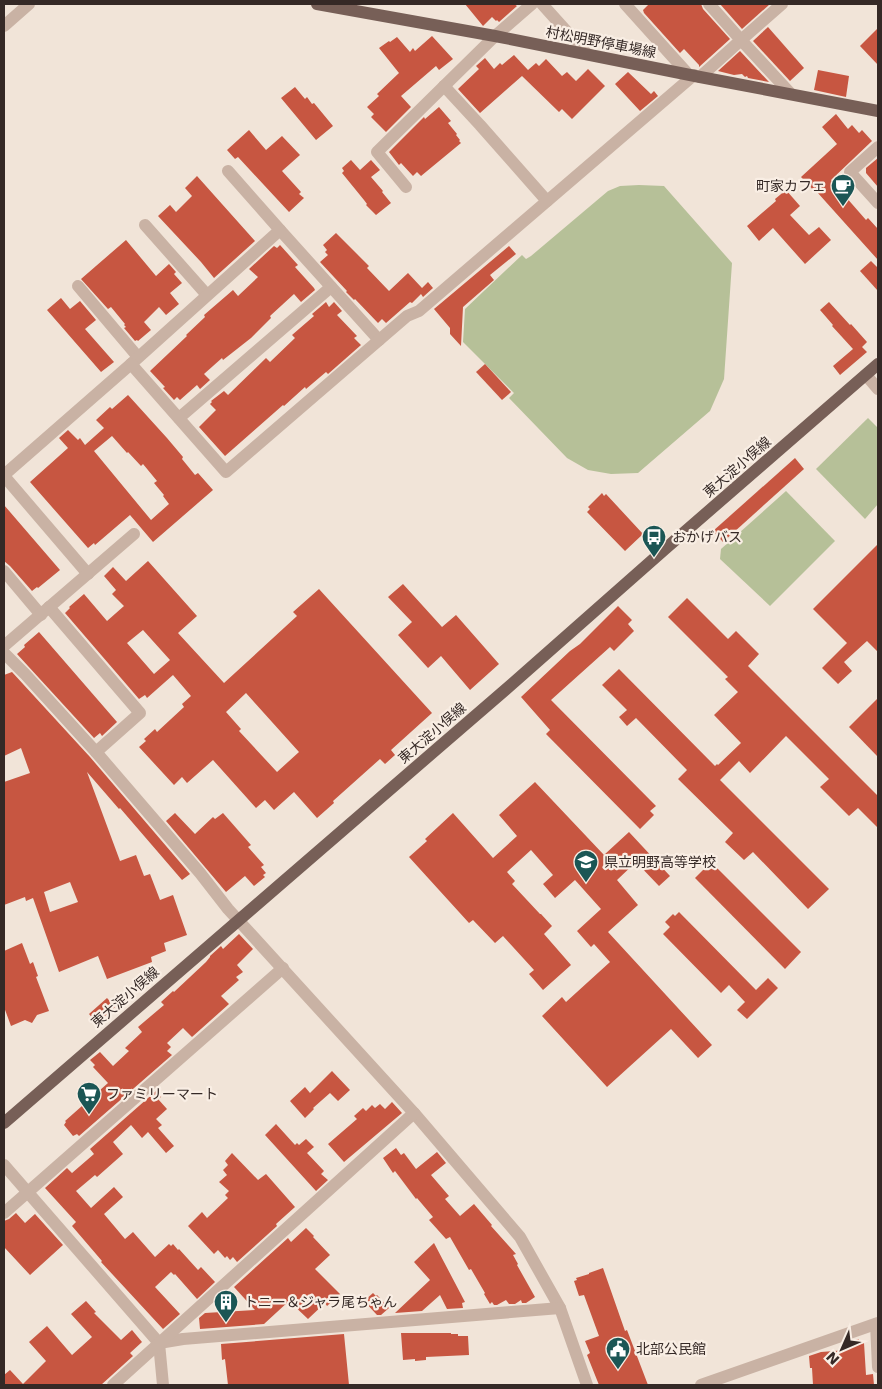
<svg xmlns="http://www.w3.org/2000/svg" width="882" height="1389" font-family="'DejaVu Sans','Noto Sans JP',sans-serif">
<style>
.green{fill:#b6c098}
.building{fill:#c75641;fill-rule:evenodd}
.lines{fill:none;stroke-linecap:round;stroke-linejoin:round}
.minor{stroke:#c9b2a4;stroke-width:12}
.major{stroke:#775f57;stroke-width:12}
.labels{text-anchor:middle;stroke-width:4.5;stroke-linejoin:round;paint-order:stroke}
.street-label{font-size:14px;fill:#352926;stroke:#f9eee4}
.poi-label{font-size:14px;fill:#352926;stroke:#f9eee4;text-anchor:start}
</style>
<rect width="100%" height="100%" fill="#f1e4d8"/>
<g class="green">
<polygon points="639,185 664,186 732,263 724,379 710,411 638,473 611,474 588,470 567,458 509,398 514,393 463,342 465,309 522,255 526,259 531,256 608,191 620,186"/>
<polygon points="868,418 878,428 878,504 865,519 816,469"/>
<polygon points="786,491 835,541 770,606 720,559 721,549"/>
</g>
<g class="building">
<polygon points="465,4 514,4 517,6 499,22 497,20 496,21 492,17 483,26"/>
<polygon points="649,4 701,4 703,9 730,39 699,67 699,65 684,49 680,53 644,13 643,10"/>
<polygon points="720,4 770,4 742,29"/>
<polygon points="768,27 804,68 790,81 753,41"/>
<polygon points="878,28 878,65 860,46"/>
<polygon points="432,36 453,59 439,70 436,66 401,96 411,107 386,132 371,117 374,114 367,107 379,96 377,94 399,73 379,48 389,41 390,42 397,37 410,52 413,48 415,51"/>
<polygon points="740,51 769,82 748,78 747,76 745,77 742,74 734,75 718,71"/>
<polygon points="514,55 528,70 536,63 539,66 546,59 562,76 567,72 576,81 588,69 605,86 572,119 562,109 559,112 522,76 480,113 458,89 479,69 476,66 485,58 494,69 500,63 502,65"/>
<polygon points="818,70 849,76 846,97 814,90"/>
<polygon points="628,72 651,94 654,91 658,96 640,111 615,84"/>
<polygon points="295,87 305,99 307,97 312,104 314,103 333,126 316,140 281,98"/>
<polygon points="439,107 451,121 448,123 457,134 456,135 460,140 459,141 461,143 421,176 417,172 413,176 401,163 399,165 389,152 424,117 425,119"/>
<polygon points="836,114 848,129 852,125 859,133 862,130 872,141 831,180 866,220 868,218 878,229 878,260 817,192 816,193 801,177 837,144 822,127"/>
<polygon points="249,130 266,150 282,136 300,155 282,171 301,192 299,194 304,198 289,212 238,157 235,159 227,150"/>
<polygon points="878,158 878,187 866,173 866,168"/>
<polygon points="351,160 360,170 371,160 380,170 371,177 383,191 382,192 391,203 376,215 366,205 367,204 364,200 342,173 344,171 342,168"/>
<polygon points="197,176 255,241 214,278 201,262 158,216 170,205 176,212 192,196 185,188"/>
<polygon points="786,190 800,206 790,215 809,235 819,227 831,240 805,264 773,228 759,241 747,226 776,201 775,199"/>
<polygon points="336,233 369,266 367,268 389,291 408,273 422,288 428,282 433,288 423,297 421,294 412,303 410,302 386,323 382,319 378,323 355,299 354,300 346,292 347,291 320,262 328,255 325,252 327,250 323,245"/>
<polygon points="126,240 156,276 169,264 176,272 174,274 182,283 170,293 179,304 166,315 159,307 144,322 151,330 138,341 137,340 135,341 124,328 126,327 124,325 125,324 111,307 108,309 81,279"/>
<polygon points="280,245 298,265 295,267 314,288 315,290 301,302 294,294 270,316 271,318 251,338 223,360 222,358 204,374 210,380 200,389 197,385 180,400 177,397 174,400 163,388 165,387 150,371 187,336 186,335 205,317 204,315 233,290 238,296 258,277 249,269 274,246 277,248"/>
<polygon points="509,246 516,254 490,275 494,280 463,307 461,346 450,334 450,328 434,309"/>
<polygon points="871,261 878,268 878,291 860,271"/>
<polygon points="61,298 70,309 80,301 96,320 85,329 114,362 101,372 47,310"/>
<polygon points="326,302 329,307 334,302 342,311 337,315 357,336 354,338 361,345 328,374 326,372 306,389 305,387 284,406 283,405 225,456 199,427 216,410 210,404 212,402 211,401 224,391 228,395 266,358 270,362 295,338 292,335 314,316 312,314"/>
<polygon points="829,302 850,325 851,324 867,342 862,347 867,352 840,375 833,366 853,349 832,326 833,325 820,310"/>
<polygon points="485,364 511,392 502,400 476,372"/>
<path d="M128,395L167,438L183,457L182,459L195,475L198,473L213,490L153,542L130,515L95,545L94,543L88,548L30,482L68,448L59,438L68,430L78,440L80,438L85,445L104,428L96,420L110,407L112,409ZM112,436L127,453L128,452L141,466L143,464L157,481L154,483L164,495L163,496L169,504L151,520L94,451Z"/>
<polygon points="795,458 804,469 723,542 713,531"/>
<polygon points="602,493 604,496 606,494 643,534 625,551 587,512 590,509 588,507"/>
<polygon points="4,505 60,570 38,588 37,587 32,591 10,566 4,561"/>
<polygon points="878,544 878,652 867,641 844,662 852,671 838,684 822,668 847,643 813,609"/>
<path d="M148,561L197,616L178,633L224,683L297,616L293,612L319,589L432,713L391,750L395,755L385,764L380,759L333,801L334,803L317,818L294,792L274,810L265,800L256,808L213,760L187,783L182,777L174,785L139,747L146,741L144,739L155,729L157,732L184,707L182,704L191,696L173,675L147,698L145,695L139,699L65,613L70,608L69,607L84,594L107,621L124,606L112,594L116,590L104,576L113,567L126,581ZM143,630L170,660L154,674L127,643ZM246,693L299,752L277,772L239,731L241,729L226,712Z"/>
<polygon points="403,584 442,627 456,615 499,664 470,690 441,656 428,668 398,635 412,622 388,597"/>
<polygon points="687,598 728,639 736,631 759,654 748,666 878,796 878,828 858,808 849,816 820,787 829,779 786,736 750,773 739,761 720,780 829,889 808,909 753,852 744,860 725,842 733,833 678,779 687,770 636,718 627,726 619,717 627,710 602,685 619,669 715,766 717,764 718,765 741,743 714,715 738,692 725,679 728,677 668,617"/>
<polygon points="618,606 632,620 628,624 634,631 614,651 610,647 551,700 656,806 650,811 654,815 640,829 546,734 550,730 521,697 570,651 580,644"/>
<polygon points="39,632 117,722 102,736 100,733 94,738 17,654 25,647 24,645"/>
<path d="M12,672L90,757L190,874L182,880L120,808L119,809L87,772L120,861L136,855L144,876L150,874L160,900L173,895L187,935L164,943L166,951L151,957L152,962L107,979L98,956L59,972L33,898L26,901L25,897L4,905V782L30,773L21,748L4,756V675ZM70,882L78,902L50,912L44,892Z"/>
<polygon points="878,698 878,757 849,727"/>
<polygon points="535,782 604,855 629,832 670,876 659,886 636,862 617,880 638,905 608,932 712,1045 698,1058 671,1029 607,1087 542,1016 562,997 566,1002 610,962 594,944 591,947 577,931 601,909 575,880 555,898 543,884 553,875 531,850 507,872 515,881 512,884 540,914 541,914 552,926 544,934 571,965 543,990 529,974 534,970 503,936 495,943 473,920 469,923 409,857 427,841 425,839 453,813 493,858 517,836 499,815"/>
<polygon points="175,813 195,834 213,817 215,819 223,813 251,845 248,847 264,865 261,867 266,873 263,875 265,877 254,886 245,876 226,892 166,821"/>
<polygon points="711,862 801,952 785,969 695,878"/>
<polygon points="679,912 756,990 768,978 778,988 747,1019 737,1010 745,1002 729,985 721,993 663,934 670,927 665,922 673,914 675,916"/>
<polygon points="239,934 253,949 237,965 243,972 236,977 239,980 221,996 229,1004 192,1037 183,1028 167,1043 171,1047 167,1051 172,1055 79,1136 77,1134 73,1136 64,1125 66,1122 65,1121 108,1083 93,1067 95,1065 90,1060 100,1052 113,1066 129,1051 125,1048 142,1032 138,1027 164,1005 161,1002 173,991 174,992 206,962 210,957 210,956 221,946 223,949"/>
<polygon points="22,943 30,964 33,962 38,976 36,977 49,1011 37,1015 32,1023 25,1020 11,1026 4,1007 4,951"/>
<polygon points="107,998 115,1007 97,1023 89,1014"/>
<polygon points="332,1071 350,1090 338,1101 330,1093 313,1108 314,1109 305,1118 290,1101 305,1087 310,1093"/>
<polygon points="156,1091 161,1097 158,1099 167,1109 156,1119 162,1125 158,1128 174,1146 166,1153 148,1132 142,1138 131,1125 113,1142 123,1154 97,1177 95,1175 76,1191 91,1208 114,1187 123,1197 104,1214 125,1239 133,1232 155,1257 169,1244 171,1246 173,1244 178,1250 179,1249 198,1270 201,1267 215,1282 197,1299 175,1274 174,1275 171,1272 155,1287 180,1314 163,1329 101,1262 102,1261 72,1226 76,1222 45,1188 67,1168 72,1173 94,1154 90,1149"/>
<polygon points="392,1102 402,1113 344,1162 328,1144 357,1119 354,1116 363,1108 366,1111 372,1105 375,1108 380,1104 385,1109"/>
<polygon points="276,1124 295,1145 297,1143 299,1145 306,1139 314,1147 307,1153 324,1171 321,1174 328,1180 316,1191 265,1135"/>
<polygon points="396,1148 401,1155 404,1153 416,1169 437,1152 446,1163 431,1175 449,1196 445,1199 460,1216 474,1204 492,1225 491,1226 516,1254 513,1255 518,1264 517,1265 535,1297 526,1303 522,1303 521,1300 515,1304 509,1304 506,1300 497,1305 494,1305 492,1302 490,1304 484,1294 485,1293 471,1269 469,1270 450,1237 446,1239 429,1220 433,1217 417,1198 416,1199 395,1171 393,1173 383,1158"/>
<polygon points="232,1153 258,1180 266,1174 295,1207 276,1224 277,1226 237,1262 233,1257 230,1260 227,1256 225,1258 218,1250 214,1254 188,1226 202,1212 207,1218 228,1198 225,1195 229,1191 219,1182 227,1175 223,1170 228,1165 225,1161"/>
<polygon points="16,1213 25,1223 35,1214 63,1245 30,1275 4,1247 4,1221 9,1219"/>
<polygon points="306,1228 314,1236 313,1237 330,1255 315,1269 340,1294 327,1306 325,1303 308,1319 289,1301 264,1324 200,1329 199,1318 205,1313 255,1310 234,1287 288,1238 291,1242"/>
<polygon points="434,1243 465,1302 462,1303 463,1308 447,1309 440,1295 422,1311 395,1313 430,1280 414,1262"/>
<polygon points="603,1268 625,1331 627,1330 648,1385 599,1385 587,1355 590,1353 585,1341 599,1336 584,1295 579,1296 574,1281 577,1280 576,1278 589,1274 589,1273"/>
<polygon points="373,1293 376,1296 377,1295 389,1308 381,1315 377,1315 364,1301"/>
<polygon points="86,1301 96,1312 94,1313 121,1340 132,1330 142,1342 130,1353 133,1356 101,1385 4,1385 4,1375 10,1370 23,1384 46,1361 29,1342 47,1326 72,1355 92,1337 71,1314"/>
<polygon points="401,1333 451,1333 451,1334 458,1334 458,1336 468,1336 469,1355 426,1357 426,1360 415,1361 415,1359 403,1360"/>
<polygon points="344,1334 349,1385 228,1385 225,1359 222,1360 221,1344"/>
<polygon points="859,1339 859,1344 864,1343 866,1375 873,1374 874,1385 813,1385 812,1368 810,1368 809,1356 821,1352 847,1350 847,1342"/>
</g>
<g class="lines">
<g class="minor">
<polyline points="542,4 587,54"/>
<polyline points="625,4 688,74"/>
<polyline points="782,4 741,40 791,94"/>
<polyline points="4,26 29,4"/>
<polyline points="700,77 741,40 709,4"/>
<polyline points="444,86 480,125 547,201"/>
<polyline points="878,147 850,172 878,203"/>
<polyline points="228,171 280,230 379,340"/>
<polyline points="406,187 377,152 495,36 532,4"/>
<polyline points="145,225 207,295"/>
<polyline points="78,286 138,357"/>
<polyline points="131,364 280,230"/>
<polyline points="866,375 878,389"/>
<polyline points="179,418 331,287"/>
<polyline points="4,475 131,364 226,472 407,316 419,311 694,75"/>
<polyline points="4,476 88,574"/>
<polyline points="4,571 41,615"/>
<polyline points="49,607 140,713 96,752"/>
<polyline points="4,646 134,534"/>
<polyline points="4,653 25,674 96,752 200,873 228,909 414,1113 520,1237 560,1308 587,1385"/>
<polyline points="4,1165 159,1343 163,1385"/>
<polyline points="4,1213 283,968"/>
<polyline points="876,1324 878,1367"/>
<polyline points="159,1343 183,1339 560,1308"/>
<polyline points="113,1385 414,1113"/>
<polyline points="701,1385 878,1323"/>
</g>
<g class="major">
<polyline points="317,4 495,36 700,77 878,111"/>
<polyline points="4,1123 512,684 665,549 878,364"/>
</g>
</g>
<defs>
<symbol id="cafe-pin" viewBox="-11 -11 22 30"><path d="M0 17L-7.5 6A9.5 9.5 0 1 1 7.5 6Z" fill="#1b5655" stroke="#f9eee4"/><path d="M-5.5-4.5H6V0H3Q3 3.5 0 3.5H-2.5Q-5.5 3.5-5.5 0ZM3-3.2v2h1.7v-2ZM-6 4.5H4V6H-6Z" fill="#fff"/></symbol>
<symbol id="bus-pin" viewBox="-11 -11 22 30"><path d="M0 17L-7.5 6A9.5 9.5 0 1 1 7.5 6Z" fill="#1b5655" stroke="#f9eee4"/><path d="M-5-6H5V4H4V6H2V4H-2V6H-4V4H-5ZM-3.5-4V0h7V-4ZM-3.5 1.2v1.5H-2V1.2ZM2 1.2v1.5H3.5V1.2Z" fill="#fff"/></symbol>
<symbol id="school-pin" viewBox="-11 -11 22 30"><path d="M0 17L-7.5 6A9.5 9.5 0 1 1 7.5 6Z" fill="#1b5655" stroke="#f9eee4"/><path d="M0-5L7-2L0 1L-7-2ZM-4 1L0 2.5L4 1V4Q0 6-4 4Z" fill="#fff"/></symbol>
<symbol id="supermarket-pin" viewBox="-11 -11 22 30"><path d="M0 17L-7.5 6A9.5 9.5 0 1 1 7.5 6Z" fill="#1b5655" stroke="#f9eee4"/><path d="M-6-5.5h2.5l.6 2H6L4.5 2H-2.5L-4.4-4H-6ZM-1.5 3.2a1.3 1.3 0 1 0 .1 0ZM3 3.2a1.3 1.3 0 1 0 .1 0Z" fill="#fff"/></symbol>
<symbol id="building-pin" viewBox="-11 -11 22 30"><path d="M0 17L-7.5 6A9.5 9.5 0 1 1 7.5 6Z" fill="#1b5655" stroke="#f9eee4"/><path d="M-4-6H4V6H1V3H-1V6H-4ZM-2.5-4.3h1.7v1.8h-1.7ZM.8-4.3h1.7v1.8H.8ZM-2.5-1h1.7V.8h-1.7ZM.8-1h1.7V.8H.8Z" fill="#fff"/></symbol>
<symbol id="civic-pin" viewBox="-11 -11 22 30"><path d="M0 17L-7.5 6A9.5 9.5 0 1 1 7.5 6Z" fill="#1b5655" stroke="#f9eee4"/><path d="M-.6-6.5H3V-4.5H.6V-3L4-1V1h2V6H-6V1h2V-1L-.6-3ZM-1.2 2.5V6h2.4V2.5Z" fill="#fff"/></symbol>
</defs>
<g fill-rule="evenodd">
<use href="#cafe-pin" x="829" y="172" width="28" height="38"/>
<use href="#bus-pin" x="640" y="523" width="28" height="38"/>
<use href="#school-pin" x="572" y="848" width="28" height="38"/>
<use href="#supermarket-pin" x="75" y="1080" width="28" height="38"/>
<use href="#building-pin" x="212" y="1288" width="28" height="38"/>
<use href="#civic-pin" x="604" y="1335" width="28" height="38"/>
</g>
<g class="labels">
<g class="street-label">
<text transform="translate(601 42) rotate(11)" y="5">村松明野停車場線</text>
<text transform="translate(737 467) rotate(-41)" y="5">東大淀小俣線</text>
<text transform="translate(432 733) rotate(-41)" y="5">東大淀小俣線</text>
<text transform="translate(125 997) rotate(-41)" y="5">東大淀小俣線</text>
</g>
<g class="poi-label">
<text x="826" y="191" text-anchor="end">町家カフェ</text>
<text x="672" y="542">おかげバス</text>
<text x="604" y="867">県立明野高等学校</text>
<text x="106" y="1099">ファミリーマート</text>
<text x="244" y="1307">トニー＆ジャラ尾ちゃん</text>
<text x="636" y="1354">北部公民館</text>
</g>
</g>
<rect width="882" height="1389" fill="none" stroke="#352926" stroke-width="10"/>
<g transform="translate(842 1349) rotate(225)" stroke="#f9eee4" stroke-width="4" paint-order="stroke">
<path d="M0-4L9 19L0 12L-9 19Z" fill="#352926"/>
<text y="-8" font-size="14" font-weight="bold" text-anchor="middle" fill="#352926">N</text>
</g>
</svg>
